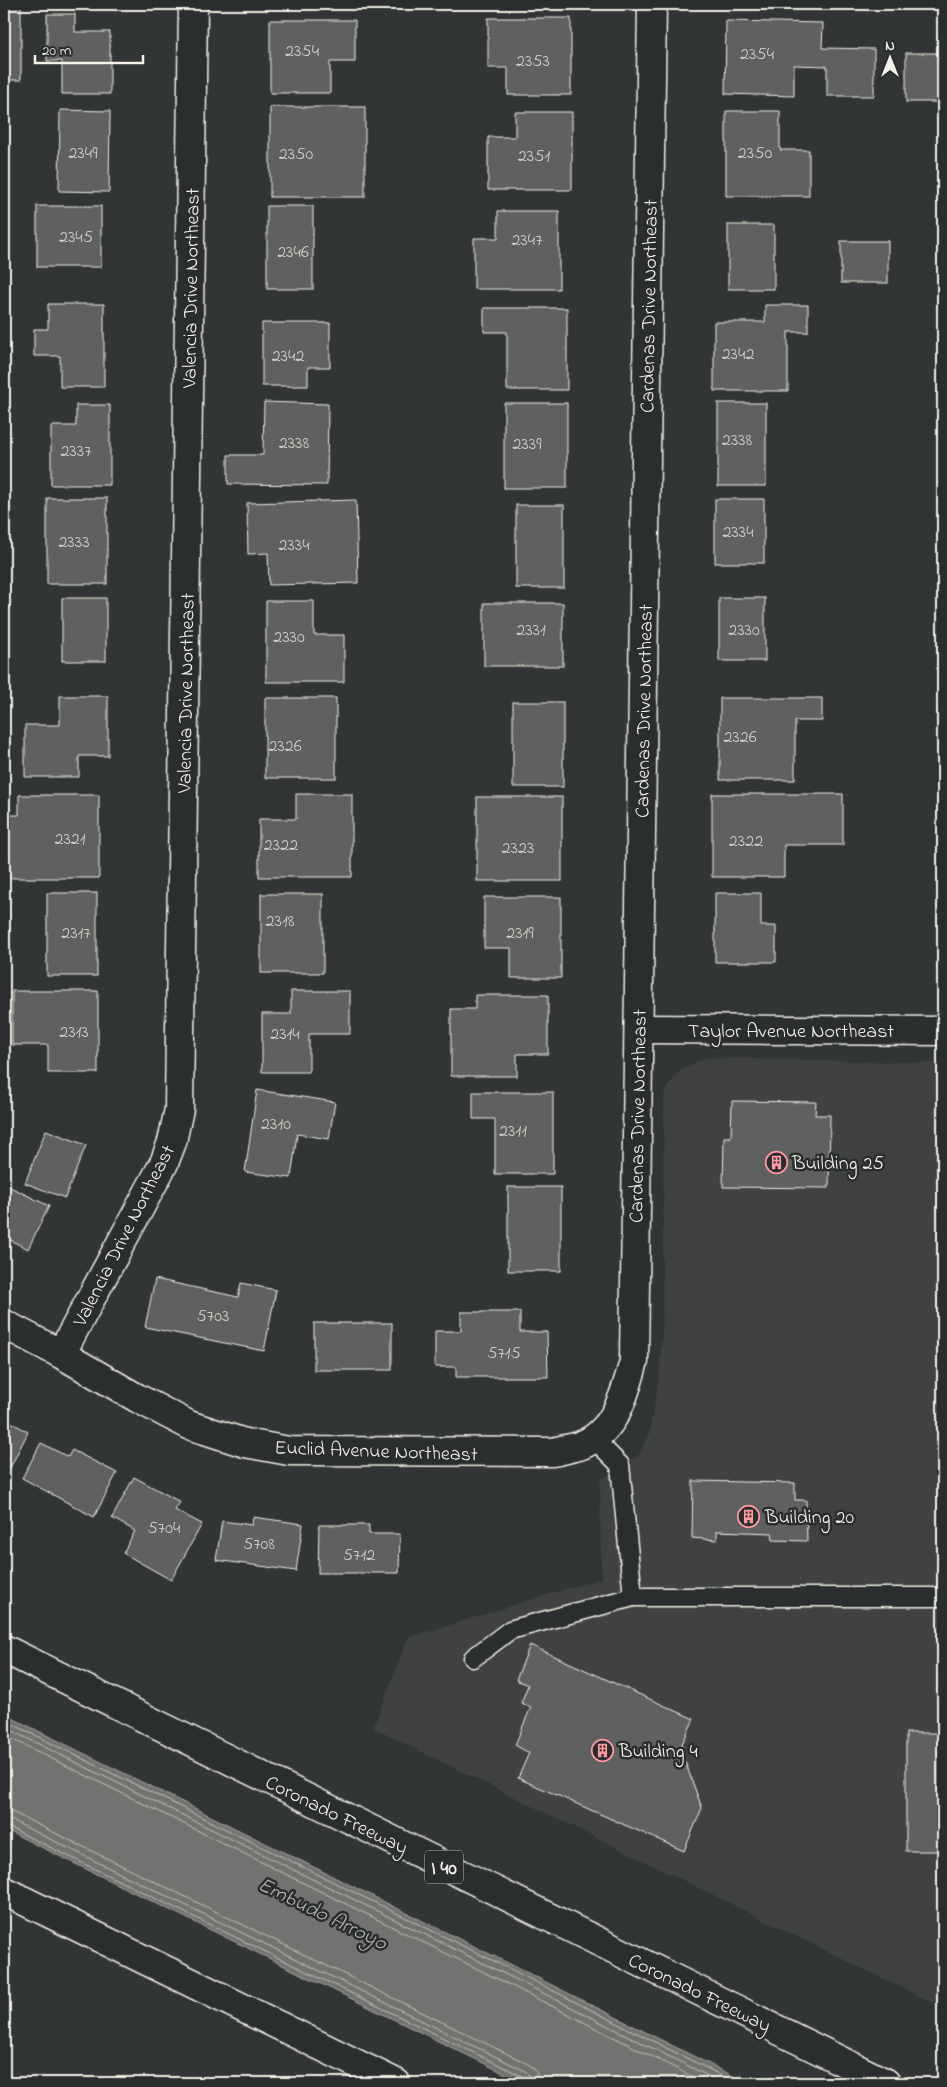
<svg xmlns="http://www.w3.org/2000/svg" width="947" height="2087" font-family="'Indie Flower',sans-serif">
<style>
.built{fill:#404242}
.water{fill:#727370;stroke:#a6a5a0}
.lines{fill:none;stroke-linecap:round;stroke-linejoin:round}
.shore{stroke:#c0bfb8;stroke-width:1}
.building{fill:#5f605f;stroke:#f4f1e8}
.service-casing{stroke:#f4f1e8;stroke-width:21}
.minor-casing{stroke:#f4f1e8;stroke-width:31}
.motorway-casing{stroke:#f4f1e8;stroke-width:31}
.service{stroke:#2a2d2e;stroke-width:18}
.minor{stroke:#2a2d2e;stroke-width:28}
.motorway{stroke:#2a2d2e;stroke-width:28}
.labels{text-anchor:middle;stroke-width:5;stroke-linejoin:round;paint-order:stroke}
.number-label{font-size:18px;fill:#cfcdc6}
.shield{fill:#2a2d2e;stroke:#b7b6b0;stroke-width:1}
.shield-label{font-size:19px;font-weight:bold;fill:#f4f1e8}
.street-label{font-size:20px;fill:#f4f1e8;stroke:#2a2d2e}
.poi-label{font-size:20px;fill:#f4f1e8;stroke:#2a2d2e;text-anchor:start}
.water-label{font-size:21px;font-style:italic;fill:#b3b2ac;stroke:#2a2d2e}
</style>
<rect width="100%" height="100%" fill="#323535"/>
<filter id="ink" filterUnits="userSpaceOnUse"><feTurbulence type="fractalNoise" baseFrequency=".02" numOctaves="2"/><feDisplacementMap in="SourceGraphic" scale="10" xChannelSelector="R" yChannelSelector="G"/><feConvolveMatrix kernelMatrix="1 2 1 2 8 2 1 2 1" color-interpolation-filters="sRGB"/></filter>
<g filter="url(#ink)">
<polygon class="built" points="706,1058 943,1063 943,2008 373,1728 408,1638 601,1578 600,1480 639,1455 649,1434 659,1379 662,1334 664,1095 671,1082 684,1067"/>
<polygon class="water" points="4,1714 520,1969 747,2083 524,2083 4,1829"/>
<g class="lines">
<g class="shore">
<polyline points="4,1720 518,1973 736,2083"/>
<polyline points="4,1727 515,1979 722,2083"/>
<polyline points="4,1735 512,1986 705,2083"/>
<polyline points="4,1811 14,1813 528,2064 536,2071 539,2083"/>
<polyline points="4,1819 11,1820 525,2071 530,2076 531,2083"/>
<polyline points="4,1825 522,2076 525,2083"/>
</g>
</g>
<g class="building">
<rect x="4" y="4" width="17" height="76"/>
<polygon points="47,14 75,14 75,32 110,32 110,94 62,94 62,61 47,61"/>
<polygon points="488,18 571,18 571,95 508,95 508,68 488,68"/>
<polygon points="270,20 355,20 355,62 330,62 330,93 270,93"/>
<polygon points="726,21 823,23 822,48 874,49 874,96 827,96 827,66 794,65 794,96 725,94"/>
<rect x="906" y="53" width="37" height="49"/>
<rect x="270" y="107" width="95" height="90"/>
<polygon points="60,110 110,111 109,192 59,191"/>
<polygon points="726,111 780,111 780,150 809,150 809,196 726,196"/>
<polygon points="515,112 572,112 572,190 488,190 488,137 515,137"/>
<rect x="37" y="206" width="64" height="61"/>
<rect x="267" y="206" width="46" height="83"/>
<polygon points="498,211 559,211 559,289 474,289 474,238 498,238"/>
<rect x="728" y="225" width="46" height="64"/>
<rect x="841" y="241" width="47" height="42"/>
<polygon points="48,304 104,304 104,387 60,387 60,356 34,356 34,329 48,329"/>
<polygon points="765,305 808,305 808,332 788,332 788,391 714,391 714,322 765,322"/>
<polygon points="484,308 567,308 567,390 507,390 507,332 484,332"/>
<polygon points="262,323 330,323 330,367 308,367 308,386 262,386"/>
<polygon points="264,402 328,404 327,485 228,484 228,455 263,455"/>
<rect x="504" y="403" width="63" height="85"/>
<rect x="718" y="403" width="48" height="83"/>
<polygon points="76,405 110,405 110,485 51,485 51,426 76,426"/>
<rect x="47" y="498" width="60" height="86"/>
<rect x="715" y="499" width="49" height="64"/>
<polygon points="356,500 358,583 269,585 268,553 248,554 247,503"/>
<rect x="516" y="505" width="48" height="83"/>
<rect x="62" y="598" width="44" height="63"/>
<rect x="719" y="598" width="46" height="63"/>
<polygon points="266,601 314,601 314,635 344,635 344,682 266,682"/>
<rect x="484" y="603" width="79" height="63"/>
<polygon points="60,696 108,696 108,756 79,756 79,777 25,777 25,725 60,725"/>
<rect x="265" y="698" width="71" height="80"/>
<polygon points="720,698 822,698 822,721 795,721 795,780 720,780"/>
<rect x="513" y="702" width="50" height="85"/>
<polygon points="296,794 352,794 352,877 259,877 259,819 296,819"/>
<polygon points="712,794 843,794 843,845 784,845 784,877 712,877"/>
<polygon points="19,795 99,795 99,878 4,878 4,815 19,815"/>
<rect x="477" y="797" width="85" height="84"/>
<rect x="47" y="893" width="50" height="83"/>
<polygon points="715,893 761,893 761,926 776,926 776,962 715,962"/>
<rect x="261" y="894" width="62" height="79"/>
<polygon points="484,897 561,897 561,978 511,978 511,948 484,948"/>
<polygon points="12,991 98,991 98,1073 48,1073 48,1045 12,1045"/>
<polygon points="291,991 350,991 350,1034 309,1034 309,1072 262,1072 262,1014 291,1014"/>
<polygon points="475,995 548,995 548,1054 517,1054 517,1076 451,1076 451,1009 475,1009"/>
<polygon points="257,1090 335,1102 329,1139 297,1134 291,1178 245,1172"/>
<polygon points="473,1092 553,1092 553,1174 495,1174 495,1119 473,1119"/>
<polygon points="732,1101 816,1102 815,1115 830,1115 829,1188 723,1187 724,1137 731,1137"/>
<polygon points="46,1130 86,1145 65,1198 25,1183"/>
<polygon points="4,1184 49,1206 28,1249 4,1237"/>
<rect x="508" y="1187" width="53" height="84"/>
<polygon points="155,1279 238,1297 241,1283 276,1290 264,1351 145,1327"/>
<polygon points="461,1312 520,1312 520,1332 547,1332 548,1377 456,1377 456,1367 435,1367 435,1331 461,1331"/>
<rect x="314" y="1323" width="78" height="47"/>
<polygon points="4,1418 28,1432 10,1468 4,1465"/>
<polygon points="41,1443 68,1457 72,1450 117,1473 94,1517 22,1478"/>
<polygon points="134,1477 180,1502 175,1510 202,1524 171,1580 123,1553 135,1531 112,1518"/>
<polygon points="693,1481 795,1483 795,1500 806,1500 807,1541 773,1540 772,1533 717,1531 717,1540 692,1538"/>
<polygon points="253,1517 303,1524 296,1571 216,1560 222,1521 252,1525"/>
<polygon points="319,1525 369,1525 369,1534 400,1534 399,1573 318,1573"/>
<polygon points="530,1645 694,1719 680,1748 702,1808 684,1851 518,1778 529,1753 515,1745 531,1707 521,1703 528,1685 516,1680"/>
<rect x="906" y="1733" width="37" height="118"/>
</g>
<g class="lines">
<defs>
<g id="service">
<polyline points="633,1597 943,1597"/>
<polyline points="473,1658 510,1630 633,1597 620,1465 593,1438"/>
</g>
<g id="minor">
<polyline points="639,1029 943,1031"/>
<path d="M4,1324L61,1354L137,1398L189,1425L245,1443L289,1451L553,1452C561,1450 571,1448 579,1446C615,1433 625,1394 634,1361L652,4"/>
<polyline points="61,1354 164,1163 172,1142 179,1109 193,4"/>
</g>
<g id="motorway">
<polyline points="4,1649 886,2083"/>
<polyline points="4,1891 396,2083"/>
</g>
</defs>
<use href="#service" class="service-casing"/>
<use href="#minor" class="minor-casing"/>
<use href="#motorway" class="motorway-casing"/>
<use href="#service" class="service"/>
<use href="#minor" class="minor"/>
<use href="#motorway" class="motorway"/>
</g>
</g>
<defs>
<symbol id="building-ring" viewBox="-11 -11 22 22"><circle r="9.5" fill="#2a2d2e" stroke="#ff9aa2" stroke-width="1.5"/><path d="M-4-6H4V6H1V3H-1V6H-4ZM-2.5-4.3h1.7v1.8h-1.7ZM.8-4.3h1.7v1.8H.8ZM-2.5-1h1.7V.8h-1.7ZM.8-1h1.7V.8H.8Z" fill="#ff9aa2"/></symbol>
</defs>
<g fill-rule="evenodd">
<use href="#building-ring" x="764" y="1150" width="25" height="25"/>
<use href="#building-ring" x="736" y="1504" width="25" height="25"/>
<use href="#building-ring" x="590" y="1738" width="25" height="25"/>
</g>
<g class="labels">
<g class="number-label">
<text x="302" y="56">2354</text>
<text x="757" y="59">2354</text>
<text x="533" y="66">2353</text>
<text x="83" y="158">2349</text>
<text x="755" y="158">2350</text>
<text x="296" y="159">2350</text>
<text x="534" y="161">2351</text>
<text x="76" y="242">2345</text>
<text x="527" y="245">2347</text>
<text x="293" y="257">2346</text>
<text x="738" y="359">2342</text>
<text x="288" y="361">2342</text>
<text x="737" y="445">2338</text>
<text x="294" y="448">2338</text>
<text x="527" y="449">2339</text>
<text x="76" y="456">2337</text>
<text x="738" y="537">2334</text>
<text x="74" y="547">2333</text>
<text x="294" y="550">2334</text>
<text x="531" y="635">2331</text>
<text x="744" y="635">2330</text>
<text x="289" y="642">2330</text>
<text x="740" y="742">2326</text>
<text x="285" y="751">2326</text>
<text x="70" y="844">2321</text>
<text x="746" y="846">2322</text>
<text x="281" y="850">2322</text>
<text x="518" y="853">2323</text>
<text x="280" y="926">2318</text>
<text x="76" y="938">2317</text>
<text x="520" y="938">2319</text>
<text x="74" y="1037">2313</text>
<text x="285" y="1039">2314</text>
<text x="276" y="1129">2310</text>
<text x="513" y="1136">2311</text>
<text x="213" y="1321">5703</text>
<text x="504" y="1358">5715</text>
<text x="164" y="1533">5704</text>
<text x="259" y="1549">5708</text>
<text x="359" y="1560">5712</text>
</g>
<rect class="shield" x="425" y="1850.5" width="38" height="33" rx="4"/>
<g class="shield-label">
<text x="444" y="1874">I 40</text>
</g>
<g class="street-label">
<text transform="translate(190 288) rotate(-89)" y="7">Valencia Drive Northeast</text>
<text transform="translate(648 306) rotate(-89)" y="7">Cardenas Drive Northeast</text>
<text transform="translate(185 693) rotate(-89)" y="7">Valencia Drive Northeast</text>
<text transform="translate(643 711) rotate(-89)" y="7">Cardenas Drive Northeast</text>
<text x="791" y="1037">Taylor Avenue Northeast</text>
<text transform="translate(637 1116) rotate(-89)" y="7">Cardenas Drive Northeast</text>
<text transform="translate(123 1235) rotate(-63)" y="7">Valencia Drive Northeast</text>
<text transform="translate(376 1450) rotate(2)" y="7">Euclid Avenue Northeast</text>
<text transform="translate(337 1814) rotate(26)" y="7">Coronado Freeway</text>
<text transform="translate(700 1992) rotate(26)" y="7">Coronado Freeway</text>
</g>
<g class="poi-label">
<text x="792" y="1169">Building 25</text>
<text x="765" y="1523">Building 20</text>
<text x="619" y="1757">Building 4</text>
</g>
<g class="water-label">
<text transform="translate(323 1913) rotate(26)" y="7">Embudo Arroyo</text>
</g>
</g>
<rect width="947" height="2087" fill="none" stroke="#2a2d2e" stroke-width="20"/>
<rect x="10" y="10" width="927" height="2067" fill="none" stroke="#f4f1e8" stroke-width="2" filter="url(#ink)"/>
<g transform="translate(890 58)" stroke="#2a2d2e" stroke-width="4" paint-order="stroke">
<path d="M0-4L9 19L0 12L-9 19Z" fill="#f4f1e8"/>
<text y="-8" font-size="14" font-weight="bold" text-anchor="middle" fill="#f4f1e8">N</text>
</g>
<path d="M35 55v8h108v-8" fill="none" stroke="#f4f1e8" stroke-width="2.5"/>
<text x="42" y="55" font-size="15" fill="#f4f1e8" stroke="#2a2d2e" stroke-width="4" paint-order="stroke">20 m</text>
</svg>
